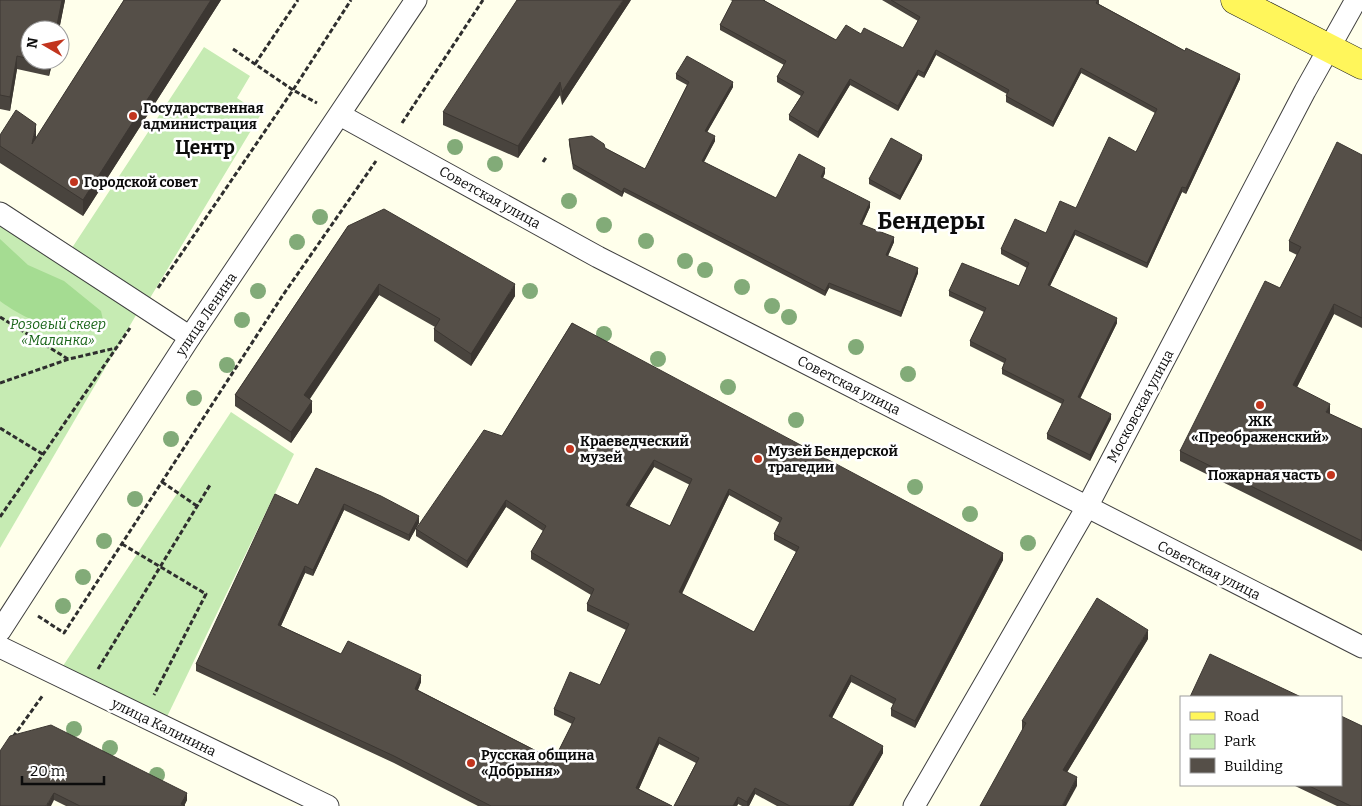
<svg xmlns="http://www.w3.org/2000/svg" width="1362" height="806" font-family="Bitter,serif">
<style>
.green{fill:#c6ebb3}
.forest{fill:#a5dc92}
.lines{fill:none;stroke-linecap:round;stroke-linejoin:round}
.street-casing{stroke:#3f3f3f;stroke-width:23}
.primary-casing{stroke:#1d1d1d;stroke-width:29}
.path{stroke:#2e2e2e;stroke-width:3;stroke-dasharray:5 2.5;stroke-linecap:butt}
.street{stroke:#fff;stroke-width:21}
.primary{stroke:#fff65b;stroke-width:28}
.tree{fill:#82ab78}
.wall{fill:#49443e;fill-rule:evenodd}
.shaded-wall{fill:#3c3732}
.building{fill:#554f48;stroke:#3c3732;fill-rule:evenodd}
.poi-dot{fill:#c2351e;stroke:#fff;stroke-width:2}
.labels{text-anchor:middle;stroke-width:5;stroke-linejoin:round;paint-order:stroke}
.poi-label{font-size:14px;font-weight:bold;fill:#0c0c0c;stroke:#fff;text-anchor:start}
.street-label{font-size:14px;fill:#0c0c0c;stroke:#fff}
.park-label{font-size:14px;font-style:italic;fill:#1b661a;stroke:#fff}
.district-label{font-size:19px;font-weight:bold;fill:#0c0c0c;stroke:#fff}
.town-label{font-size:24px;font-weight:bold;fill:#0c0c0c;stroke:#fff}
</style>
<rect width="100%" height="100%" fill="#ffffeb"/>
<g class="green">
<polygon points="204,47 250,76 237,98 261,114 144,308 66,257"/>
<polygon points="0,224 139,310 0,548"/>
<polygon points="231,412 294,454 163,725 57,675"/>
</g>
<path class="forest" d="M0,239L28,265L64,281L101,311L105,329C95,330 83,333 73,332C49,330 19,315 0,301Z"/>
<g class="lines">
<defs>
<g id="street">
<polyline points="340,115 598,257 1362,647"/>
<polyline points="0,213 190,337"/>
<polyline points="0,631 190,337 416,0"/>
<polyline points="0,647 328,806"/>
<polyline points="914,806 1087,507 1305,91 1356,0"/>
</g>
<polyline id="primary" points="1235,0 1362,65"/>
</defs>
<use href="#street" class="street-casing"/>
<use href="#primary" class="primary-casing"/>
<g class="path">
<polyline points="233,49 293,90 317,103"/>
<polyline points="255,64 298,0"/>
<polyline points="402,123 483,0"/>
<polyline points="543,162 547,156"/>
<polyline points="158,288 293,90 351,0"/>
<polyline points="0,317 68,359"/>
<polyline points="0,383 69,359 116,348"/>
<polyline points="0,428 44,455"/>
<polyline points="162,482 197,506"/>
<polyline points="0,517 130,328"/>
<polyline points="122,544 206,594 154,695"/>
<polyline points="38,616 64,633 283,295 376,161"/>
<polyline points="98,669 210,485"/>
<polyline points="13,737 43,695"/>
</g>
<use href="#street" class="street"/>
<use href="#primary" class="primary"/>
</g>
<g class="tree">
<circle cx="455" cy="147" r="8"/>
<circle cx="495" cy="164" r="8"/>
<circle cx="569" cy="201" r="8"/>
<circle cx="320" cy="217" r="8"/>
<circle cx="604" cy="225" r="8"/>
<circle cx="646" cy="241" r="8"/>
<circle cx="297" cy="242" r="8"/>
<circle cx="685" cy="261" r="8"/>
<circle cx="705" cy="270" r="8"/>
<circle cx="742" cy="287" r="8"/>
<circle cx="258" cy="291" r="8"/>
<circle cx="530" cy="291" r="8"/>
<circle cx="772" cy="306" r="8"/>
<circle cx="789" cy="317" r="8"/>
<circle cx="242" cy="320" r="8"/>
<circle cx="604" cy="334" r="8"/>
<circle cx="856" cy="347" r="8"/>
<circle cx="658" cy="359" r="8"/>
<circle cx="227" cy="365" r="8"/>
<circle cx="908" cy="374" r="8"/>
<circle cx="728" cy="387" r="8"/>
<circle cx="194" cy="398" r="8"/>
<circle cx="796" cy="420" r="8"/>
<circle cx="171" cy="439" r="8"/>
<circle cx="915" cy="487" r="8"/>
<circle cx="135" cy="499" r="8"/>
<circle cx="970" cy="514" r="8"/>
<circle cx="104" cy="541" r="8"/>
<circle cx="1028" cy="543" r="8"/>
<circle cx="83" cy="577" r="8"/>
<circle cx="63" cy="606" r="8"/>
<circle cx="74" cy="729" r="8"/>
<circle cx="110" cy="748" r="8"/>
<circle cx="157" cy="775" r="8"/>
</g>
<g class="wall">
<polygon points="0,0 65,0 59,30 30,30 30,60 53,60 49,76 17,69 10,111 0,109"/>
<polygon points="124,0 221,0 83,216 0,163 0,135 36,138"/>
<polygon points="631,0 562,105 560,95 518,158 443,125 443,112"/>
<polygon points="730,0 765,0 765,1 836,40 861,34 903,48 918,21 882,0 1099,0 1099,4 1185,51 1240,79 1186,194 1182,192 1147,268 1075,235 1050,286 1117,323 1080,398 1111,419 1090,461 1047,439 1047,434 1062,404 1002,374 1002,369 1004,363 970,346 970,341 984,312 949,296 949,291 1019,286 1027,268 1001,254 1001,249 1046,233 1076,208 1136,152 1155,113 1081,73 1053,127 1006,102 1006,96 1007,94 936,55 924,78 918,75 898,111 850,85 818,138 789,120 789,115 801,96 777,82 777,77 784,65 720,30 720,25 733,1"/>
<polygon points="676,74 733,87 707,132 715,141 704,162 776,198 825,173 823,178 870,207 862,225 894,242 888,256 918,273 901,317 829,288 825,296 624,192 622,197 573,169 569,144 569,139 605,148 645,169 687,85 676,79"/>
<polygon points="1362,155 1362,328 1334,314 1297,387 1330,414 1362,429 1362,551 1180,461 1180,451 1280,288 1297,255 1289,251 1289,241"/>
<polygon points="922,159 900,200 869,184 869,179"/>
<polygon points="348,226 515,296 471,366 434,341 434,329 435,327 379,295 310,399 312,412 291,443 235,406 235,395"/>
<path d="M572,323L1003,560L915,728L891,716V709L893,704L851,682L832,718L883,753L853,806H777L755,794L749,806H742L738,804L737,806H674L696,763L659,744L639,789L672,806H478L394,763L196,671V664L298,505L316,468L419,523L409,541L344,510L313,576L305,573L281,626L341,654L421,682L418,690L554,760L572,724L554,715V709L600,685L626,630L587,611V604L591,595L531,559V552L543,531L506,507L467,568L416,536V529L502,436ZM654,467L690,485L670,526L629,507ZM729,495L780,523L774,534V540L796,552L754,632L682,594Z"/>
<polygon points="1148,639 1067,772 1077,786 1022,730 1022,721"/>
<polygon points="0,751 187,800 184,806 185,806 66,806 54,800"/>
<polygon points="1293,785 1341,785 1362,806 1337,806"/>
</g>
<g class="shaded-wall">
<polygon points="62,0 65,0 59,30 56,30"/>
<polygon points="211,0 221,0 83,216 83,200"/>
<polygon points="623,0 631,0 562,105 562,92"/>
<polygon points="936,50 936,55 924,78 924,73"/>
<polygon points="17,56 17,69 10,111 10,97"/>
<polygon points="50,60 53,60 49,76 49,63"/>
<polygon points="1081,68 1081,73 1053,127 1053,122"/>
<polygon points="918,70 918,75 898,111 898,106"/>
<polygon points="1240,74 1240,79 1186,194 1186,188"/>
<polygon points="850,79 850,85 818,138 818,132"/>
<polygon points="560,82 560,95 518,158 518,146"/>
<polygon points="733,82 733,87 705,136 705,131"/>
<polygon points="36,124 36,140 32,144"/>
<polygon points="715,136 715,141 702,165 702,161"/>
<polygon points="922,155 922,159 900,200 900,196"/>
<polygon points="825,168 825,173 821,182 821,177"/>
<polygon points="1182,187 1182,192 1147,268 1147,263"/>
<polygon points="624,188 624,192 622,197 622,192"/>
<polygon points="870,202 870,207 860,229 860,224"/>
<polygon points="1075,230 1075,235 1048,290 1048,285"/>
<polygon points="894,237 894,242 886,260 886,255"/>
<polygon points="918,268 918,273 901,317 901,312"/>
<polygon points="829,283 829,288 825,296 825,291"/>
<polygon points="379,284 379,295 304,407 304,395"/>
<polygon points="515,284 515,296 471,366 471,354"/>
<polygon points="1334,304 1334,314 1293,395 1293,385"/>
<polygon points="1117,318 1117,323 1078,403 1078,397"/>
<polygon points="312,401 312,412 291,443 291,432"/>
<polygon points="1330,404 1330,414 1326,412"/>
<polygon points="1111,414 1111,419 1090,461 1090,455"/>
<polygon points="654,460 654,467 626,512 626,505"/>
<polygon points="729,489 729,495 679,599 679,592"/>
<polygon points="506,500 506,507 467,568 467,561"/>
<polygon points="344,504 344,510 313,576 313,570"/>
<polygon points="419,516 419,523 409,541 409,535"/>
<polygon points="1003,553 1003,560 915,728 915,721"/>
<polygon points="305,566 305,573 278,632 278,625"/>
<polygon points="1148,630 1148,639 1063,779 1063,770"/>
<polygon points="421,675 421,682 415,696 415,689"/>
<polygon points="851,675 851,682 829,723 829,716"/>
<polygon points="659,737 659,744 636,795 636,788"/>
<polygon points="883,746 883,753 853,806 849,806"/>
<polygon points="1077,777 1077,786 1066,806 1062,806"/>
<polygon points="755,788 755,794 749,806 747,806 747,802"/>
<polygon points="54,793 54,800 51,806 46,806"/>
<polygon points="187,793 187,800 184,806 181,804"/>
<polygon points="738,797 738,804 737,806 733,806"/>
</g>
<g class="building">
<polygon points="0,0 62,0 56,30 30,30 30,59 17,56 10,97 0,95"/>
<polygon points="124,0 211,0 83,200 0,146 0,135 16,110 36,124 32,144"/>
<polygon points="517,0 623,0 562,92 560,82 518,146 443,112"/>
<polygon points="733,0 763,0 836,40 846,25 861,34 864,28 903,48 920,17 891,0 1098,0 1096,3 1185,51 1186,48 1240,74 1186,188 1182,187 1147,263 1075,230 1048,285 1117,318 1078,397 1111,414 1090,455 1047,434 1064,400 1002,369 1006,359 970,341 986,308 949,291 962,263 1019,286 1029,263 1001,249 1015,219 1046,233 1060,201 1076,208 1109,137 1136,152 1157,109 1081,68 1053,122 1006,96 1009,90 936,50 924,73 918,70 898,106 850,79 818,132 789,115 804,92 777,77 786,61 720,25"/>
<polygon points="687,56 733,82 705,131 715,136 702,161 776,198 799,154 825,168 821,177 870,202 860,224 894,237 886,255 918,268 901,312 829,283 825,291 624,188 622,192 573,164 569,139 592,136 604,144 605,148 645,169 689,82 676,74"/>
<polygon points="37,60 50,60 49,63"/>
<polygon points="891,138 922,155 900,196 869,179"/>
<polygon points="1337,142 1362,155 1362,318 1334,304 1293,385 1330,404 1326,412 1362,429 1362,541 1180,451 1265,281 1280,288 1301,247 1289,241"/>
<polygon points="384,209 515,284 471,354 434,329 440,319 379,284 304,395 312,401 291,432 235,395 348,226"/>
<path d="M572,323L1003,553L915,721L891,709L896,699L851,675L829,716L883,746L849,806H790L755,788L747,802L738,797L733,806H674L699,758L659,737L636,788L672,806H491L394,756L196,664L275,494L298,505L316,468L381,496L419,516L409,535L344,504L313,570L305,566L278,625L341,654L348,641L421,675L415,689L554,760L575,718L554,709L570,672L600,685L629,624L587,604L594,589L531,552L546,526L506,500L467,561L416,529L484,430L502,436ZM654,460L692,479L670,526L626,505ZM729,489L782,518L774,534L799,547L754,632L679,592Z"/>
<polygon points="1097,598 1148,630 1063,770 1077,777 1062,806 980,806 1026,723 1022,721"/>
<polygon points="1210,654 1301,697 1190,697"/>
<polygon points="1341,716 1362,726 1362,806 1351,806 1307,785 1341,785"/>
<polygon points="51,725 187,793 181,804 185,806 80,806 54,793 46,806 0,806 0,751 10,736"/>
</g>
<g class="poi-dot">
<circle cx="133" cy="116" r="5"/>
<circle cx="74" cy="182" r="5"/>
<circle cx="1260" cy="405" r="5"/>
<circle cx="570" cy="449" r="5"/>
<circle cx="758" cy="459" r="5"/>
<circle cx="1331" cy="475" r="5"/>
<circle cx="471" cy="763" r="5"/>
</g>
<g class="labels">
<g class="poi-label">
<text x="143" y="113">Государственная<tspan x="143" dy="16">администрация</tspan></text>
<text x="84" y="187">Городской совет</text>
<text x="1260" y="426" text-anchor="middle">ЖК<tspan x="1260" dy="16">«Преображенский»</tspan></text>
<text x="580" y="446">Краеведческий<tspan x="580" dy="16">музей</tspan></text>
<text x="768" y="456">Музей Бендерской<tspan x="768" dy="16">трагедии</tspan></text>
<text x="1321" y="480" text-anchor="end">Пожарная часть</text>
<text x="481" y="760">Русская община<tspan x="481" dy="16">«Добрыня»</tspan></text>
</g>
<g class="street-label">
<text transform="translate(490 197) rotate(29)" y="5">Советская улица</text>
<text transform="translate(206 314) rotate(-56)" y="5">улица Ленина</text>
<text transform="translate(849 385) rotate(27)" y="5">Советская улица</text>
<text transform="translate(1140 406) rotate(-62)" y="5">Московская улица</text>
<text transform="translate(1209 570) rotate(27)" y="5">Советская улица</text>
<text transform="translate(164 727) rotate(26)" y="5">улица Калинина</text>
</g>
<g class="park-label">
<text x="58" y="329">Розовый сквер<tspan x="58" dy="16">«Маланка»</tspan></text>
</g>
<g class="district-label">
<text x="205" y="154">Центр</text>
</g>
<g class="town-label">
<text x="931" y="229">Бендеры</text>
</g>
</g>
<rect x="1180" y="696" width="162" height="90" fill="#ffffff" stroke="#9e9e9e"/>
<rect x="1190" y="712" width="25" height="8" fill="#fff65b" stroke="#9e9e9e"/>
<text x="1224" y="721" font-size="15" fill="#0c0c0c">Road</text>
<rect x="1190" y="734" width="25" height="15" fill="#c6ebb3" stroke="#9e9e9e"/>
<text x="1224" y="746" font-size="15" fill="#0c0c0c">Park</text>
<rect x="1190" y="758" width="25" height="15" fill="#554f48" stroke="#9e9e9e"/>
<text x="1224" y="771" font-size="15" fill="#0c0c0c">Building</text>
<g transform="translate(45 45) rotate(279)"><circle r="24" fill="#ffffff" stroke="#9e9e9e"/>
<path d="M0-4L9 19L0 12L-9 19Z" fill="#c2351e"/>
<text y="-8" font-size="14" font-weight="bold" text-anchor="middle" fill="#0c0c0c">N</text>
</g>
<path d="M22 776v8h82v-8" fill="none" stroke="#0c0c0c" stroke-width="2.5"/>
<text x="30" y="776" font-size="15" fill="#0c0c0c" stroke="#ffffff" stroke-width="4" paint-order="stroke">20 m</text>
</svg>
